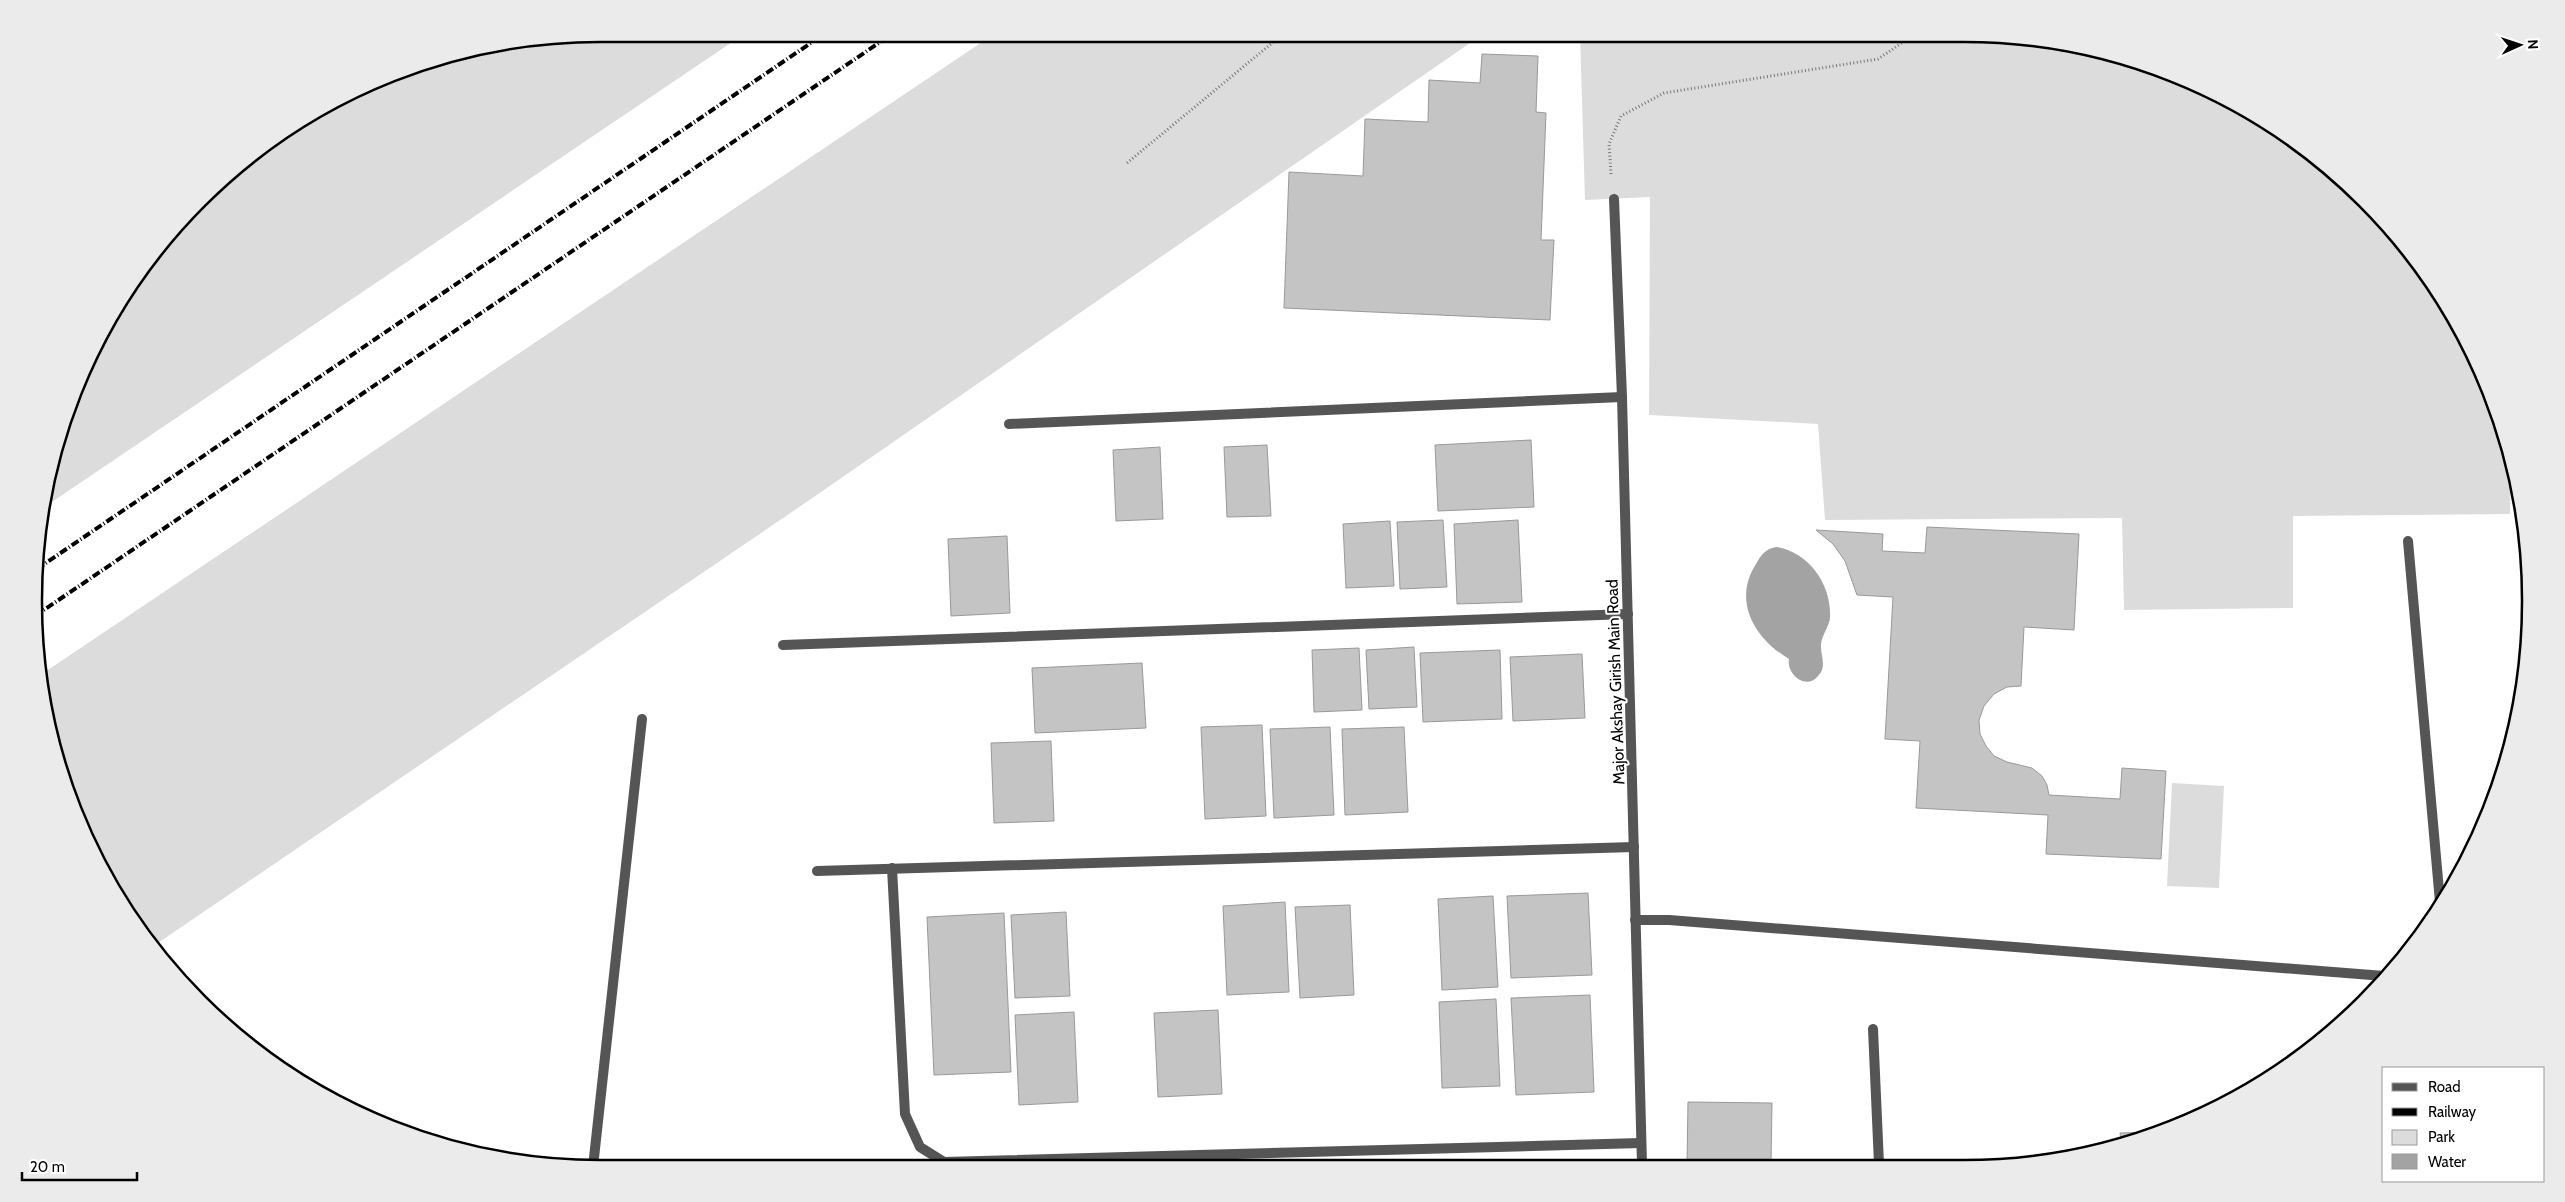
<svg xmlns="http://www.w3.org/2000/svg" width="2565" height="1202" font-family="Cabin,sans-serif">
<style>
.green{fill:#dcdcdc}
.water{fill:#a3a3a3}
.building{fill:#c4c4c4;stroke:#999}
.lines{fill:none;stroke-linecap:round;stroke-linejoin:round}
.path{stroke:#777;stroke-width:3;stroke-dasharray:1 2.5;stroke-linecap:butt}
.street{stroke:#555;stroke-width:10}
.rail{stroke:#000;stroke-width:4;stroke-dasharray:8 2.5 1 2.5;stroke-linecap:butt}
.labels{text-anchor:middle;stroke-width:4;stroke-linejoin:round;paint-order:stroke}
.street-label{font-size:16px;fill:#000;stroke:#fff}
.rim{fill:none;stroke:#000;stroke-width:2.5}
</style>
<rect width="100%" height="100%" fill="#fff"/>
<g class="green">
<polygon points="601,34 744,34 43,508 45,490 77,384 129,286 175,227 255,151 318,110 418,64 491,45"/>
<polygon points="994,34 1483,34 808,501 152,947 92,852 64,783 39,676"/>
<polygon points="1580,34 1964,34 2075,45 2181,77 2279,130 2365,200 2436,286 2488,384 2511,458 2510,514 2293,516 2293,608 2124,610 2122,518 1825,520 1818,424 1649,415 1650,197 1585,200"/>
<polygon points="2172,783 2224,786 2219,888 2167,886"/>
</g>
<path class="water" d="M1776,547C1809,552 1832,585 1830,618C1829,627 1820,638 1821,647C1821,657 1827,667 1818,676C1806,691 1786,674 1789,659C1755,639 1732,601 1756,564C1761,555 1765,549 1776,547Z"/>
<g class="building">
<polygon points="1482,54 1538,56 1536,112 1546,113 1541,240 1554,240 1550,320 1284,308 1289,172 1363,176 1365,119 1428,122 1429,80 1480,83"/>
<polygon points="1531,440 1534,507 1438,511 1435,445"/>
<polygon points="1267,445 1271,516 1227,517 1224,447"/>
<polygon points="1160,447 1163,519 1116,521 1113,450"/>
<polygon points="1443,520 1447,587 1400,589 1397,522"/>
<polygon points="1518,520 1522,602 1457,604 1454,524"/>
<polygon points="1390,521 1394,586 1346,588 1343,524"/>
<polygon points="1927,527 2079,534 2074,630 2024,627 2021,686 2007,687 1994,694 1984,706 1979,720 1980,734 1986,746 1994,756 2007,762 2032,768 2042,776 2047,785 2049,795 2120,799 2122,768 2166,771 2161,859 2046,854 2048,815 1916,808 1920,741 1885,739 1893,597 1857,595 1845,561 1833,544 1816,530 1883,534 1882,551 1925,553"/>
<polygon points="1007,536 1010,613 951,616 948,539"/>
<polygon points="1414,647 1417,707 1369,709 1366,650"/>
<polygon points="1359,648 1362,710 1314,712 1312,650"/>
<polygon points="1500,650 1502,719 1423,722 1420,653"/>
<polygon points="1582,654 1585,718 1513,721 1510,657"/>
<polygon points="1142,663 1146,728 1035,733 1032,668"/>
<polygon points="1262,725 1266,816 1205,819 1201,727"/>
<polygon points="1330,727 1334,815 1274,818 1270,729"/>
<polygon points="1404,727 1408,812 1345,815 1342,729"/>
<polygon points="1051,741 1054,821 994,823 991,743"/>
<polygon points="1588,893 1592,975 1511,978 1507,896"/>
<polygon points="1493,896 1498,987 1442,990 1438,899"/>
<polygon points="1285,902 1289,992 1227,995 1223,906"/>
<polygon points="1350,905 1354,995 1300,998 1295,907"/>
<polygon points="1066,912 1070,996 1015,998 1011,915"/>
<polygon points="1004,913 1011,1072 934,1075 927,917"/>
<polygon points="1590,995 1594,1092 1516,1095 1511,998"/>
<polygon points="1496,999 1500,1086 1442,1088 1439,1002"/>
<polygon points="1218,1010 1222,1094 1158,1097 1154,1013"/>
<polygon points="1074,1012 1078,1102 1019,1105 1015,1015"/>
<polygon points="1688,1102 1772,1103 1771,1164 1687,1164"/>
<polygon points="2154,1132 2121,1141 2120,1133"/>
</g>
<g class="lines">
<g class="path">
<polyline points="1127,163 1283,34"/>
<polyline points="1611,174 1609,144 1621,116 1664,93 1878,59 1915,34"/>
</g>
<g class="street">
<polyline points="1614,199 1622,397 1642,1165"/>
<polyline points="1009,424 1622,397"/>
<polyline points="2408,541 2440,902"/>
<polyline points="783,645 1628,614"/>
<polyline points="892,868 905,1114 920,1147 944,1162 1641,1143"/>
<polyline points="817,871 1634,847"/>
<polyline points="1635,920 1669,920 2384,976"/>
<polyline points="1873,1029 1879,1164"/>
<polyline points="593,1167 642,719"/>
</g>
<g class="rail">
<polyline points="37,569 824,34"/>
<polyline points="35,616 892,34"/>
</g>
</g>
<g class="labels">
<g class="street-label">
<text transform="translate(1615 682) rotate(-92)" y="6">Major Akshay Girish Main Road</text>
</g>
</g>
<path d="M0 0H2565V1202H0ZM600 42H1964A558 558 0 0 1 2522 600V602A558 558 0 0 1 1964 1160H600A558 558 0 0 1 42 602V600A558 558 0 0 1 600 42Z" fill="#ebebeb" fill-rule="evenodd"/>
<path class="rim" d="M600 42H1964A558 558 0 0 1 2522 600V602A558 558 0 0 1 1964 1160H600A558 558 0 0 1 42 602V600A558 558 0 0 1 600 42Z"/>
<rect x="2382" y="1067" width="162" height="115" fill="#ffffff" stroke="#999999"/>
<rect x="2392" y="1083" width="25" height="8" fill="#555555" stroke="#999999"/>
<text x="2428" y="1092" font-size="15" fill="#000000">Road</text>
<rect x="2392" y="1108" width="25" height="8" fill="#000000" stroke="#999999"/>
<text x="2428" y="1117" font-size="15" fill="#000000">Railway</text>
<rect x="2392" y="1130" width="25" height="15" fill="#dcdcdc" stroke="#999999"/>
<text x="2428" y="1142" font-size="15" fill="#000000">Park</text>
<rect x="2392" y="1154" width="25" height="15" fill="#a3a3a3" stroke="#999999"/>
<text x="2428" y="1167" font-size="15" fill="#000000">Water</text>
<g transform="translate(2520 45) rotate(87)" stroke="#ffffff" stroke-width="4" paint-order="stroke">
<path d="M0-4L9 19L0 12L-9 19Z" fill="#000000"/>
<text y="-8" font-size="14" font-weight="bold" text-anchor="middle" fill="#000000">N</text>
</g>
<path d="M22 1172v8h115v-8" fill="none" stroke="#000000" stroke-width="2.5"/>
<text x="30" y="1172" font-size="15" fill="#000000" stroke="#ffffff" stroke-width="4" paint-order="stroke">20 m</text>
</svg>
